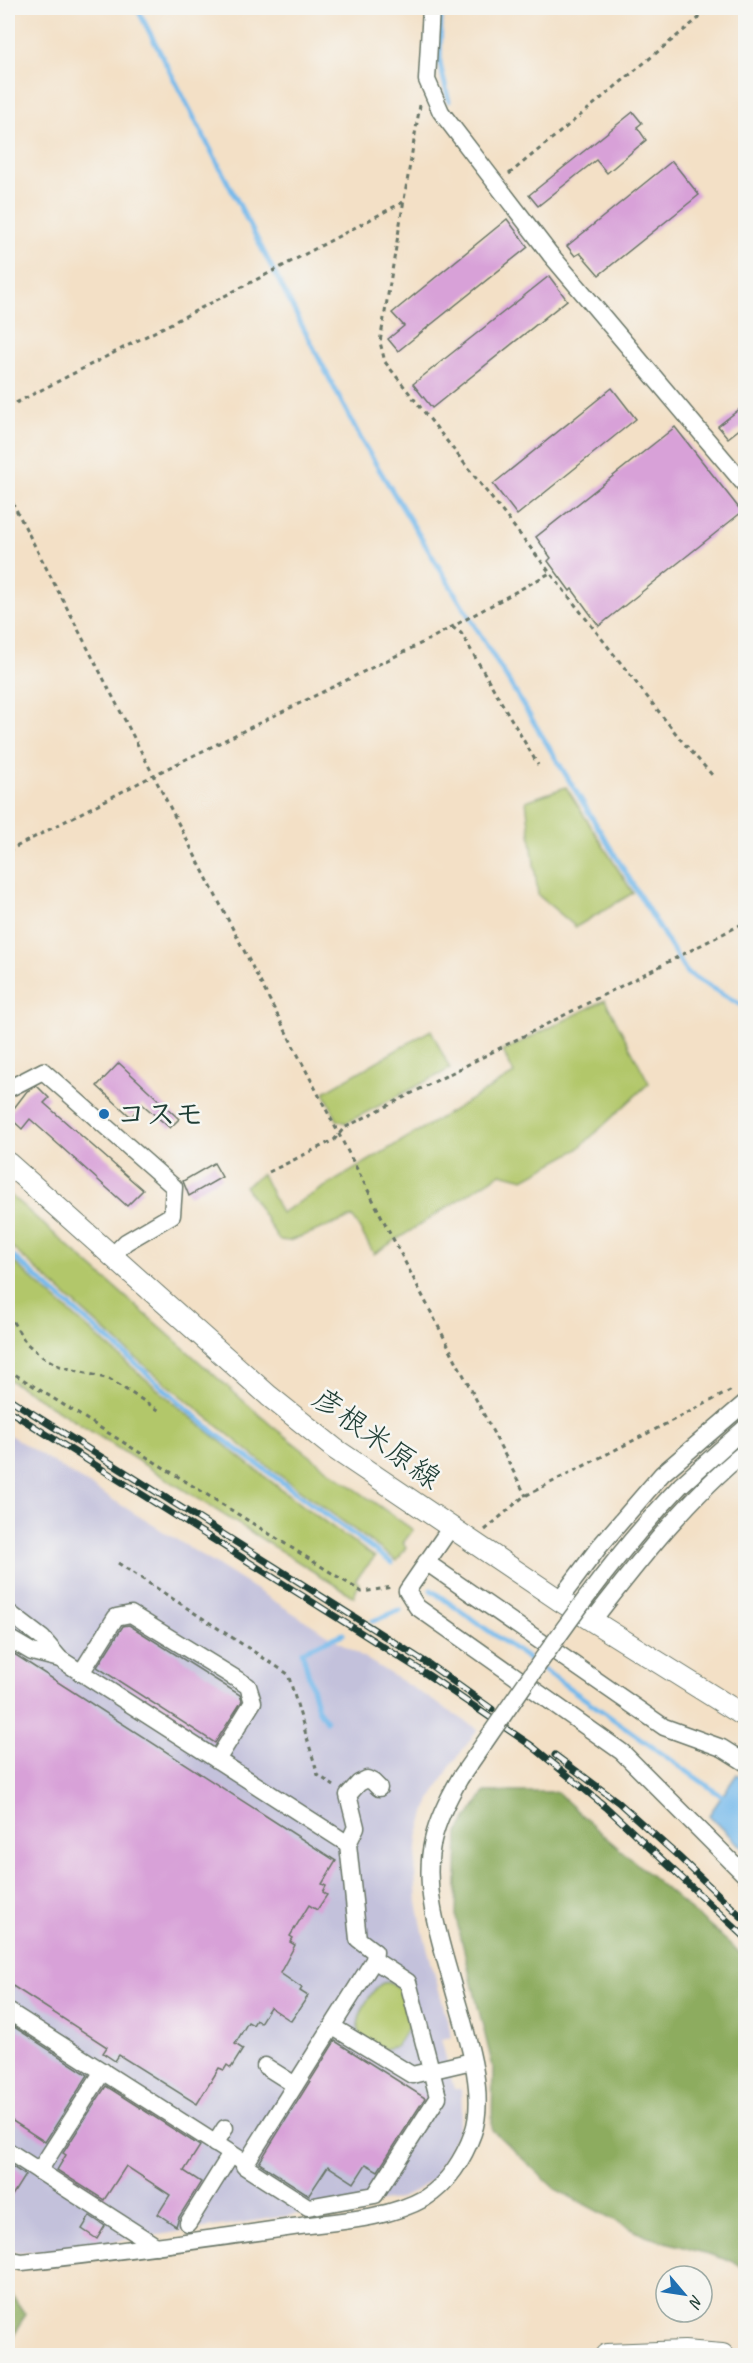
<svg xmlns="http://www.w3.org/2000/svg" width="753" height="2363" font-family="Caveat,'Klee One',sans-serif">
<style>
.industrial{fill:#c3c1db}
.green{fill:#b2c76b;stroke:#688250;stroke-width:1.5}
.forest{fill:#8dac5f;stroke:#56744a;stroke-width:1.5}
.water{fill:#75b9eb;stroke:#4a7b90;stroke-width:1.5}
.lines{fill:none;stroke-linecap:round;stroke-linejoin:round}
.stream{stroke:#75b9eb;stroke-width:5}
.building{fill:#d8a1d8}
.minor-casing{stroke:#697667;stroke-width:19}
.major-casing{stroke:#697667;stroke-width:23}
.highway-casing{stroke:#697667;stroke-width:26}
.path{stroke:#697667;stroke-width:3;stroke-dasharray:4.5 4.5;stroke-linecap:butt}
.minor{stroke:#fff;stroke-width:16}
.major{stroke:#fff;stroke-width:21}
.highway{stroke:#fff;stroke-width:24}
.rail-casing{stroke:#1f3d34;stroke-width:7}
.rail{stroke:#f6f6f2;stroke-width:4.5;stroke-dasharray:14;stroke-linecap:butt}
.minor-bridge-casing{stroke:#697667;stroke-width:19;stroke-linecap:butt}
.minor-bridge{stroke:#fff;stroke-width:16}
.poi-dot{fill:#1f6fb2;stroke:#f6f6f2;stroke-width:2}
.labels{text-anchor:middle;stroke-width:5;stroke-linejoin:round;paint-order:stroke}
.poi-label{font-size:30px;font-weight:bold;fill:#1f3d34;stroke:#f6f6f2;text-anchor:start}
.street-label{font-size:30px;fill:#1f3d34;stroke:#f6f6f2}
</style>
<rect width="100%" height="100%" fill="#f6f6f2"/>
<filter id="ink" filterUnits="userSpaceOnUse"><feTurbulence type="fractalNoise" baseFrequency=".0167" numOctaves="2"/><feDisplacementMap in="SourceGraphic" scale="12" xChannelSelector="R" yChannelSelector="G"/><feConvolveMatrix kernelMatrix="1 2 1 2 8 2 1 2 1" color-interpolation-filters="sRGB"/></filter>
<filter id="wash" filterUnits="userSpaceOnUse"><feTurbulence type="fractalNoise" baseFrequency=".008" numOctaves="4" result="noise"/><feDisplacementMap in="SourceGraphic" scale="24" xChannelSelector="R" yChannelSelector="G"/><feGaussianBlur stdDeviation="1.35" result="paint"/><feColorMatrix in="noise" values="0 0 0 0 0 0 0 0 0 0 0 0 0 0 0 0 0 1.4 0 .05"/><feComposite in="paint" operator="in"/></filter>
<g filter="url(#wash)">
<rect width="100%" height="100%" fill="#f3e0c6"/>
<polygon class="industrial" points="8,1434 478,1729 448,1770 427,1807 418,1838 415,1871 417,1902 424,1936 452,2037 441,2039 454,2089 461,2089 462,2109 457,2132 446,2155 436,2170 440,2174 412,2193 395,2200 368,2204 50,2251 18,2252 8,2249"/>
<g class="green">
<polygon points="566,787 633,893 576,927 538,895 526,801"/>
<polygon points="605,1000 649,1083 577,1150 524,1179 501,1173 374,1254 353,1217 289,1241 279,1240 245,1186 262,1174 281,1213 514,1074 503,1051"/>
<polygon points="431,1030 450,1069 346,1123 337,1120 324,1092"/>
<polygon points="8,1193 272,1426 323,1466 413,1530 403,1543 406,1547 397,1561 259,1460 130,1353 8,1244"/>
<path d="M8,1257C125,1363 244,1468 375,1557L355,1580L359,1583L354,1597L8,1379Z"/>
<path d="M392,1983L400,1989L409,2026L396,2046L385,2049C378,2045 367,2041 361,2035C351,2024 371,1988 383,1983C385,1982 389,1983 392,1983Z"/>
</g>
<g class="forest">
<polygon points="485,1792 557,1792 602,1834 735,1948 745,1959 745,2270 732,2261 645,2236 555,2189 492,2130 493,2067 456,1918 458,1833"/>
<polygon points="8,2289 25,2314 8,2349"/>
</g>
<polygon class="water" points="737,1774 745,1780 745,1851 709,1815"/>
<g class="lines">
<g class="stream">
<polyline points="137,8 363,443 687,973 746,1008"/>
<polyline points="441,8 440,64 449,101"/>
<polyline points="8,1252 215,1433 392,1563"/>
<polyline points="431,1590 726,1799"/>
<polyline points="373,1621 400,1610"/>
<polyline points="326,1721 318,1709 302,1651 343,1634"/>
</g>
</g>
<g id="blocks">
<g class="building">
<polygon points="633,112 642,123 637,127 646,140 607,173 596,160 538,206 529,195"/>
<polygon points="672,161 699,195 599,275 580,253 575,256 567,246"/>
<polygon points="507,219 528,247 398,351 388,339 404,326 392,313"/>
<polygon points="549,276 567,300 432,408 413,384"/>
<polygon points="612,388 636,419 517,515 493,484"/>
<polygon points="746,404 746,424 728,438 718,426"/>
<polygon points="675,427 742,512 599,626 572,589 570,591 548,561 551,558 536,537"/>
<polygon points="119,1063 179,1119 170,1128 142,1104 131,1117 97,1086"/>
<polygon points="37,1086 49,1098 44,1103 143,1190 127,1206 30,1119 22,1129 8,1116 27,1091"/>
<polygon points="214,1163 222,1177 189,1196 183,1181"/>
<polygon points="129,1625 240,1695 242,1701 215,1743 97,1667 123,1626"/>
<polygon points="8,1650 336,1861 322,1884 326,1886 323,1892 327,1895 317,1910 309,1905 290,1936 293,1938 290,1942 295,1945 280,1973 302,1988 300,1991 308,1996 291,2021 270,2007 260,2023 256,2020 253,2025 248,2022 235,2044 243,2049 231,2068 227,2065 224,2070 219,2068 197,2104 119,2055 115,2061 103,2053 107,2047 8,1983"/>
<polygon points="8,2023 88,2075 45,2142 8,2118"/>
<polygon points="335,2041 425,2098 378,2171 366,2164 354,2183 328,2166 309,2195 259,2163"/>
<polygon points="106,2086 200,2146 184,2171 201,2182 179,2217 176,2226 158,2214 170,2195 126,2166 104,2200 57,2170 66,2155 63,2153"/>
<polygon points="8,2164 25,2175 8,2202"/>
<polygon points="90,2216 105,2226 97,2239 82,2229"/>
</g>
</g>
</g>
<g filter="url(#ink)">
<use href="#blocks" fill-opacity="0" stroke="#697667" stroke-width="1.5"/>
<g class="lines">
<defs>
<g id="minor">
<polyline points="431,8 427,80 441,112 550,254 746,486"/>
<polyline points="8,1089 43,1071 174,1187 172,1215 126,1242 112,1256"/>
<polyline points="681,1485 746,1427"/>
<polyline points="451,1527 407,1591 417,1607 622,1752 746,1876"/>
<polyline points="426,1562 664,1727 722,1748 746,1763"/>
<polyline points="559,1600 599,1547 662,1474 746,1402"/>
<polyline points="8,1612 42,1638 60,1659 348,1844"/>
<path d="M593,1620C639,1561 687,1499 746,1451"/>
<polyline points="8,1638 32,1652 60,1659"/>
<polyline points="81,1673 116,1617 131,1614 248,1686 253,1702 217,1760"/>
<polyline points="8,2011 246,2163 244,2166 308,2207 375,2195 438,2097 408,1982 374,1960"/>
<polyline points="333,2027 412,2075 472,2061"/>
<polyline points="265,2066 295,2085"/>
<polyline points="215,2144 225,2128"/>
<polyline points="8,2151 156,2246"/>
<polyline points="246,2163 374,1960 375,1952 358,1939 348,1844 356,1827 348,1795 359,1783 367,1779 373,1782 379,1788"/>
<polyline points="39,2171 103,2071"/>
<polyline points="188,2223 231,2154"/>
<path d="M8,2259L22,2262C113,2252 203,2240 293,2227C336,2221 386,2220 425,2198C448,2184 464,2158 473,2133C488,2090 463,2025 452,1983C439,1937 422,1887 433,1840C438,1818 449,1797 460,1778"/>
</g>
<polyline id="major" points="8,1163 269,1396 335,1449 559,1600 746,1717"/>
<polyline id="highway" points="607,2356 684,2353 722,2356"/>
</defs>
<use href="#minor" class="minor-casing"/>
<use href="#major" class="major-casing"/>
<use href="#highway" class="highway-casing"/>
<g class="path">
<polyline points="740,8 746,14"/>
<polyline points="420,105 380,342 385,362 681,740 713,776"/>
<polyline points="509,174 711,8"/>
<polyline points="8,407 279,268 403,202"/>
<polyline points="8,494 526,1496"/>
<polyline points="452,627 461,633 538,765"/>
<polyline points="8,851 154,775 430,639 550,573"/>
<polyline points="269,1172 334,1140 344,1128 746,922"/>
<polyline points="8,1314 26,1343 43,1357 59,1366 109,1379 160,1411"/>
<polyline points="8,1370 362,1592 392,1587"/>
<polyline points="485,1530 523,1497 734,1389"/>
<polyline points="118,1563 288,1674 318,1775 334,1786"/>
</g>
<use href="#minor" class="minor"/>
<use href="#major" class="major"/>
<use href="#highway" class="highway"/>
<defs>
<g id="rail">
<polyline points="8,1398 430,1665 492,1709"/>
<polyline points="8,1410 428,1675 532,1746 606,1807 746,1938"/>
<polyline points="555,1755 618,1802 679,1857 746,1921"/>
</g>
</defs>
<use href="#rail" class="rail-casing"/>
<use href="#rail" class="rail"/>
<defs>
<path id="minor-bridge" d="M460,1778C530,1678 596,1573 681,1485"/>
</defs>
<use href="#minor-bridge" class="minor-bridge-casing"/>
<use href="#minor-bridge" class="minor-bridge"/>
</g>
</g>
<circle class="poi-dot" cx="104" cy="1114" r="6"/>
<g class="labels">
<g class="poi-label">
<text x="116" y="1124">コスモ</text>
</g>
<g class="street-label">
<text transform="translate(377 1438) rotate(36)" y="10">彦根米原線</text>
</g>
</g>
<rect width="753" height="2363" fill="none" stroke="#f6f6f2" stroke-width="30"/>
<g transform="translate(684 2294) rotate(119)"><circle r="28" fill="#f6f6f2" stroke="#a0aca6" stroke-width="1.5"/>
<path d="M0-4.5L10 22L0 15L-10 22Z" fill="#1f6fb2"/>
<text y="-9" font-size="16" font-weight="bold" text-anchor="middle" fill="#1f3d34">N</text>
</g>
</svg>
